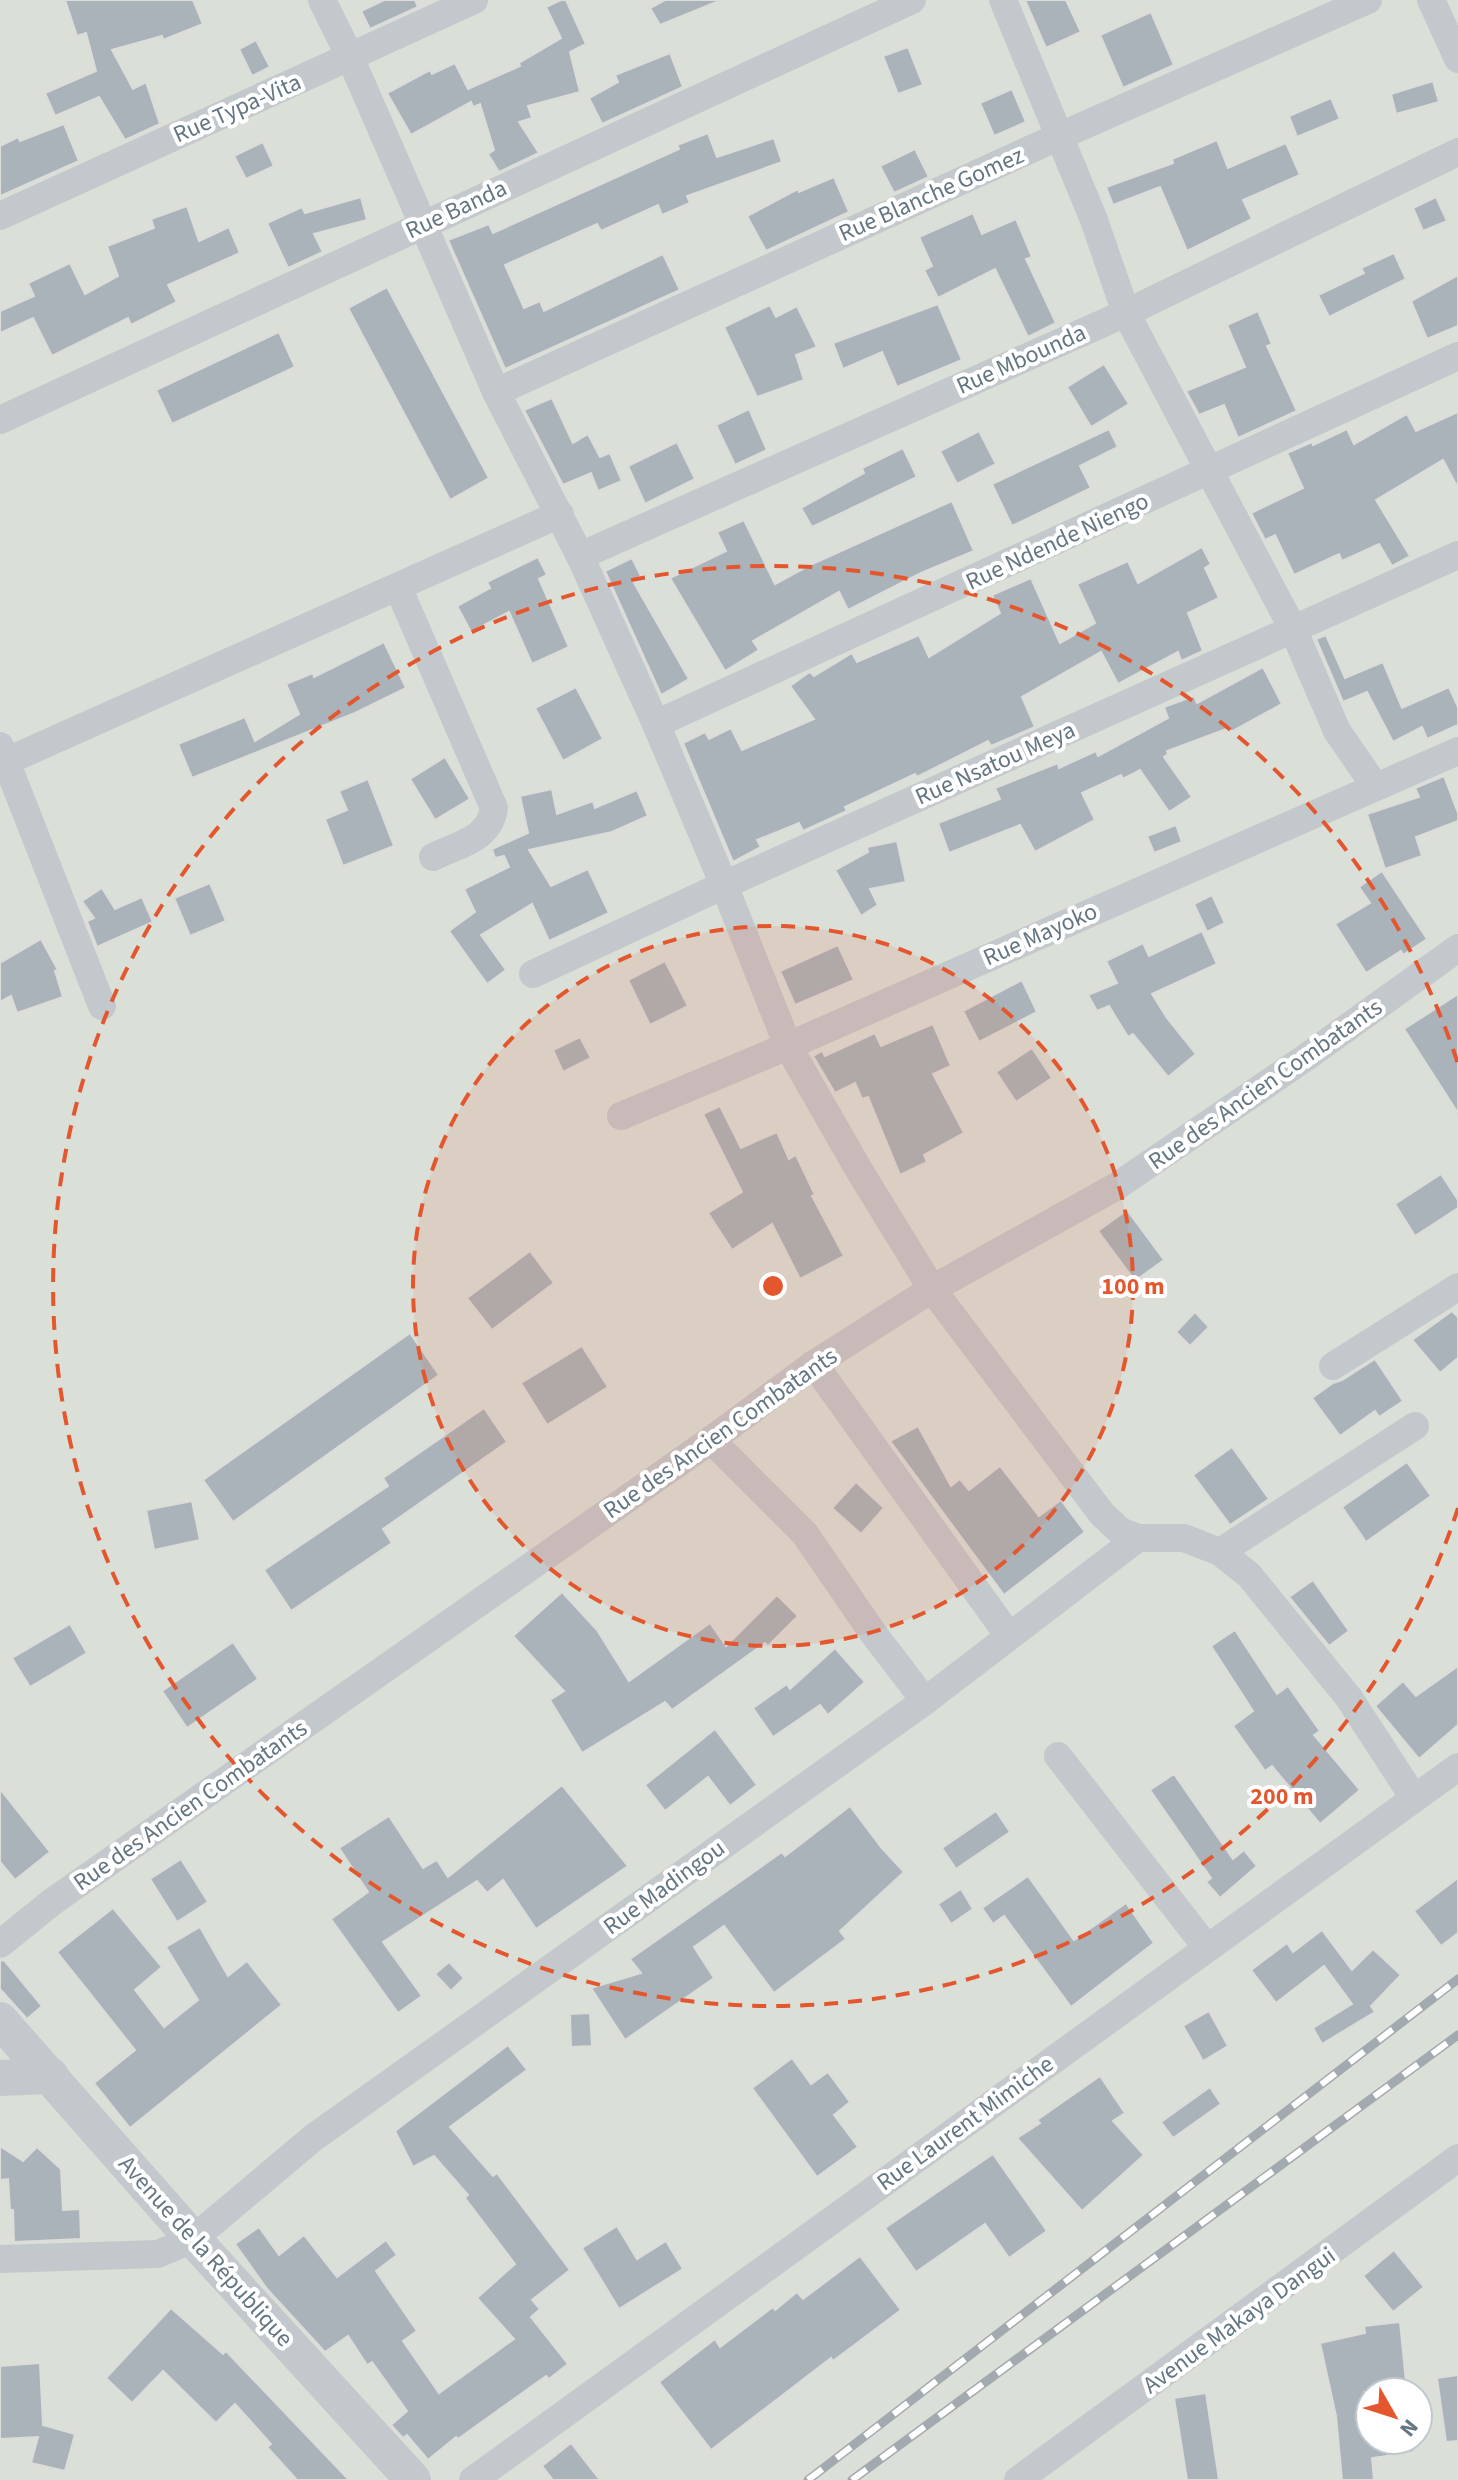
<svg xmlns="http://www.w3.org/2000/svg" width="1458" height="2480" font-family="'Source Sans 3',sans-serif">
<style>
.green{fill:#dadfd7;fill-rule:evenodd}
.building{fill:#aab3b9;stroke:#dcdcda;stroke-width:2}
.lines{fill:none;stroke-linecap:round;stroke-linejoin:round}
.minor{stroke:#c3c8cc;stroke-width:28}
.tertiary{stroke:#c3c8cc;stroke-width:36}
.rail-casing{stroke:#a2aab0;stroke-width:9}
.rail{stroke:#fff;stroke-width:6;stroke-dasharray:18;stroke-linecap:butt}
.ring{fill:none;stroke:#e4572e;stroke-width:4;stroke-dasharray:14 10}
.labels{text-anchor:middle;stroke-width:8;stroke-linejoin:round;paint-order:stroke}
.street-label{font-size:24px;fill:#657683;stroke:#fff}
.centre{fill:#e4572e;stroke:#fff;stroke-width:4}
.ring-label{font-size:24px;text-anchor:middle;font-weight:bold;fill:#e4572e;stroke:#fff;stroke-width:8;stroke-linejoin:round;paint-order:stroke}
</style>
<rect width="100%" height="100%" fill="#fafaf8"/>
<path class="green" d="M0,0H1458V2480H0ZM1370,2392H1418V2440H1370Z"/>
<g class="building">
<polygon points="65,0 193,0 203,24 163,40 162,36 112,50 133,89 146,82 160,124 125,140 99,97 55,116 45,93 96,71 86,33 77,36"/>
<polygon points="384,0 415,0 418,7 370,29 361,11"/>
<polygon points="561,0 566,0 586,44 570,52 580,92 528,106 532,118 519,122 539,153 499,172 488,154 494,150 480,104 473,107 471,102 411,135 387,93 430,70 432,74 455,63 468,89 520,66 519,63 561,38 546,7"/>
<polygon points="665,0 719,0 719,1 660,25 650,8"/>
<polygon points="1025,0 1066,0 1081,32 1046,48"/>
<polygon points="1151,12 1174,65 1123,88 1100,35"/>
<polygon points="256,40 270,67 252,76 239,49"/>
<polygon points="908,47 923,85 898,94 883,56"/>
<polygon points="670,53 683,87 602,124 589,98 618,82 615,75"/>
<polygon points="1433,81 1439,102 1396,114 1391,94"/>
<polygon points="1012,89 1026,122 994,136 980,103"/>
<polygon points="1331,98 1340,119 1297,137 1289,116"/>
<polygon points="64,124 79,161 0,196 0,146 18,137 20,141"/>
<polygon points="708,133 717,157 774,138 782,162 687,196 690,203 662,215 658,205 601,231 597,224 505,265 524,308 540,301 544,311 663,254 680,290 505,369 448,240 489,224 493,233 679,149 677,145"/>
<polygon points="1217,140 1228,168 1286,143 1300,175 1243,200 1252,219 1187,251 1160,187 1113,205 1106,187 1173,163 1172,159"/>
<polygon points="263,142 274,166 246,179 234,156"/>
<polygon points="915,149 929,177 894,193 880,166"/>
<polygon points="834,177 849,212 766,251 747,216 798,189 799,192"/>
<polygon points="361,197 367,220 314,234 323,252 288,268 267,223 302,207 305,213"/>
<polygon points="1436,197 1447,221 1423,231 1413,208"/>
<polygon points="187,206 199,241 229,227 240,253 168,285 177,302 131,325 128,318 52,356 33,318 0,333 0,311 34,296 28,283 70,263 85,294 118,276 107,246 154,228 151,219"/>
<polygon points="973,213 982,234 1016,219 1032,257 1026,259 1056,323 1028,337 995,269 938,298 924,270 932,266 919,237"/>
<polygon points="1394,253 1406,279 1329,317 1318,295 1364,273 1361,268"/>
<polygon points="1458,275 1458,326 1427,339 1411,301"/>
<polygon points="387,287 489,478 450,500 348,308"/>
<polygon points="938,304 962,360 897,387 882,352 843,369 833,343"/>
<polygon points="770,305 776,317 797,306 817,347 796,355 804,380 757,397 724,327"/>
<polygon points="1258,311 1272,344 1267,346 1297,411 1238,438 1224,405 1199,415 1186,391 1245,367 1227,325"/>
<polygon points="279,332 295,367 172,424 156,390"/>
<polygon points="1104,364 1129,404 1091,427 1067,387"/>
<polygon points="552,398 573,443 588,434 600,457 610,453 622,481 598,491 591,473 563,485 524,410"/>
<polygon points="749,409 767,450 735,465 716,425"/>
<polygon points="1458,412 1458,488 1443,460 1376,500 1410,556 1392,566 1379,544 1342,561 1339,554 1294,575 1275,535 1265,540 1251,513 1303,488 1287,453 1312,442 1313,445 1347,429 1354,444 1407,414 1416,431"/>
<polygon points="1109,429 1118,447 1080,466 1091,488 1012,526 992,484"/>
<polygon points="979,431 996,464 957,484 940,451"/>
<polygon points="677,442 695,479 645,504 628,466"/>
<polygon points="903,448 917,477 812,527 801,508 864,473 862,468"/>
<polygon points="952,501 974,551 921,573 848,610 839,592 753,641 759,650 725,671 670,578 726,551 717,532 744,520 775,584 810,565"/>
<polygon points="1202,547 1211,564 1205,568 1219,598 1188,613 1203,651 1181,661 1178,652 1118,684 1101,652 1022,697 1035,727 991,746 988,741 917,777 915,774 845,807 847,811 803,831 799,823 757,840 761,847 733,862 683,743 705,732 709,739 731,728 742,750 814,719 790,686 808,673 810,672 814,676 852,653 857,662 919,635 929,657 1000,613 992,595 1031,578 1060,643 1095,623 1077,584 1128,561 1138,583"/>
<polygon points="538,557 547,575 539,579 569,647 532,664 509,612 471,632 457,606 490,588 487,582"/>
<polygon points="632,558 641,576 633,581 689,679 661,695 605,571"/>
<polygon points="1326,635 1345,678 1383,662 1402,708 1449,687 1458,707 1458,725 1427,739 1422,727 1393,742 1367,692 1343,702 1316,639"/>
<polygon points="384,642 406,688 355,713 192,778 178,744 245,717 255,741 299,714 286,684 313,673 314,677"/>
<polygon points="1263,667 1282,704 1231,732 1229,728 1167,751 1168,754 1164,757 1192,797 1169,812 1140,770 1123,779 1121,775 1082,793 1095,820 1035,852 1020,825 949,853 938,823 1000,799 995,788 1058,763 1059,768 1096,751 1098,756 1168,718 1164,707 1194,696 1197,703"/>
<polygon points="576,687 603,739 563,761 535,708"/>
<polygon points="445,757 470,799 435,820 410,779"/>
<polygon points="1444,776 1458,813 1458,821 1416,837 1422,856 1385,869 1367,814 1419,797 1415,788"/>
<polygon points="368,779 394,846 343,866 325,819 347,810 339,791"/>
<polygon points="552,789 557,814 593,801 595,808 637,790 648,816 612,832 529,850 551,886 588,869 609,913 549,941 532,904 481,935 506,970 487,984 449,931 475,912 464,889 509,867 504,856 495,858 492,849 528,833 520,796"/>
<polygon points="1176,825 1182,842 1154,853 1147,836"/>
<polygon points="897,841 906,882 870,889 878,905 861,916 835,870 868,852 867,847"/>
<polygon points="1382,871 1427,939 1403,955 1401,951 1366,973 1335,924 1370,903 1359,887"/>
<polygon points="210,883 226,921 190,936 174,898"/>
<polygon points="102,888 115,909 142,897 153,922 97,947 87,921 94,918 82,901"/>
<polygon points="1212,895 1225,923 1207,932 1194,904"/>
<polygon points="1202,931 1217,964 1152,994 1167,1018 1196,1054 1168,1077 1133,1034 1128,1037 1109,1006 1097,1011 1088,995 1117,983 1106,961 1143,943 1149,956"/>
<polygon points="41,939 58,970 55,971 63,997 17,1013 11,996 0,1002 0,963"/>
<polygon points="838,945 854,980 795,1005 780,971"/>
<polygon points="665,961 688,1006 650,1025 628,980"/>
<polygon points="1022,980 1037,1012 979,1042 963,1011"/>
<polygon points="1458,994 1458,1113 1404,1029"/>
<polygon points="933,1024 951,1066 933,1074 964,1133 924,1155 927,1162 900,1175 868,1097 862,1099 855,1083 835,1093 813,1056 822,1051 825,1056 875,1033 881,1046"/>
<polygon points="580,1037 591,1058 563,1072 553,1050"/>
<polygon points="1032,1048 1052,1078 1016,1102 996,1072"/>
<polygon points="720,1106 741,1148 777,1132 789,1159 796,1155 815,1195 812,1196 844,1256 800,1279 772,1224 732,1250 708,1213 742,1192 703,1114"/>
<polygon points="1441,1174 1458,1200 1458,1208 1415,1236 1395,1204"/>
<polygon points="1127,1210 1164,1260 1135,1281 1098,1231"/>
<polygon points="530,1251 554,1283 492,1330 467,1298"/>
<polygon points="1452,1311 1458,1317 1458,1358 1440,1373 1412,1340"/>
<polygon points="1195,1312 1209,1327 1190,1346 1176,1332"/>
<polygon points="410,1333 439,1375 233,1522 203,1480"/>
<polygon points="582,1346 608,1387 547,1425 521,1383"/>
<polygon points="1375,1359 1403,1401 1379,1417 1375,1411 1340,1436 1312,1398 1333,1383 1342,1380"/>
<polygon points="484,1408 507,1442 383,1529 392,1543 291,1611 264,1570 388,1486 383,1478"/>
<polygon points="918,1426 951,1486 960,1479 969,1490 1000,1466 1039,1516 1061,1500 1085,1532 1004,1595 890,1441"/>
<polygon points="1232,1447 1269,1499 1230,1525 1193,1475"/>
<polygon points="1407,1462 1431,1496 1366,1542 1342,1507"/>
<polygon points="856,1482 884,1508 861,1534 832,1508"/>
<polygon points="192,1501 200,1540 154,1550 146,1510"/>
<polygon points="1313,1580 1349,1631 1329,1646 1289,1597"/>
<polygon points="562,1592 597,1630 629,1681 710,1623 726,1646 777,1595 798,1616 768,1646 765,1643 672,1710 665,1702 582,1753 550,1700 564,1691 513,1636"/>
<polygon points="70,1624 87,1653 30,1687 12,1658"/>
<polygon points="1235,1630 1277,1694 1288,1686 1320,1731 1314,1735 1360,1790 1320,1824 1272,1766 1265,1771 1233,1726 1253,1711 1211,1646"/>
<polygon points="233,1642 258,1679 187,1728 162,1691"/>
<polygon points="835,1648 865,1682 828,1715 820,1705 773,1737 753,1708 787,1684 790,1689"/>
<polygon points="1458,1666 1458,1725 1419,1759 1375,1706 1403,1681 1416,1696"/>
<polygon points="715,1729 757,1785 730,1806 708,1777 665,1811 645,1785"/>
<polygon points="1174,1774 1233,1859 1244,1850 1257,1866 1220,1898 1206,1882 1211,1878 1150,1790"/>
<polygon points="562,1785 628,1866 536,1929 503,1880 487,1893 477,1881 383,1942 422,1996 398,2013 331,1919 368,1892 339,1848 389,1816 423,1868 437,1860 448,1877"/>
<polygon points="0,1789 50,1852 15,1880 0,1862"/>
<polygon points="850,1806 881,1847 904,1872 840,1931 846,1939 774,1993 724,1926 694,1947 714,1978 625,2040 591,1988 641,1973 630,1959 782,1852 785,1856"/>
<polygon points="996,1811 1010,1832 956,1869 942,1848"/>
<polygon points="181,1859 208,1902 177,1922 150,1879"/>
<polygon points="1028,1876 1074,1940 1126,1903 1154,1943 1071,2007 1004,1916 993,1924 982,1908"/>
<polygon points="1458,1878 1458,1933 1441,1946 1414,1911"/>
<polygon points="961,1889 973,1909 951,1924 938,1904"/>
<polygon points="113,1908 162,1967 135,1990 164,2027 198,2000 166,1947 200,1927 228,1976 247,1961 282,2005 130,2128 94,2083 135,2050 57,1952"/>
<polygon points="1322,1930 1352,1970 1373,1949 1401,1975 1371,2006 1375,2012 1322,2044 1313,2028 1352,2004 1324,1966 1276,2003 1251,1970 1287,1943 1293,1952"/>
<polygon points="4,1960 42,2006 27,2019 0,1989 0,1961"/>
<polygon points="449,1962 464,1978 451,1991 435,1974"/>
<polygon points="1209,2011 1228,2046 1203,2061 1183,2026"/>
<polygon points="590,2013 592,2046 571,2047 570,2014"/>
<polygon points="508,2045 527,2070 450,2127 493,2176 497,2173 570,2270 532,2300 540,2309 531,2317 568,2364 549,2379 546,2376 458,2439 456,2437 428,2460 407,2435 403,2438 391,2425 407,2411 372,2362 367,2365 348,2336 325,2352 267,2289 235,2244 259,2227 279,2255 304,2235 337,2277 386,2240 397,2255 376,2271 417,2331 403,2341 439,2393 514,2339 477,2298 515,2264 465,2198 468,2195 434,2156 413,2167 395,2131"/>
<polygon points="792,2058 811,2084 828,2072 850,2102 834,2115 858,2147 817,2177 752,2088"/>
<polygon points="1100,2076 1125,2113 1113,2121 1144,2155 1082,2211 1017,2138 1040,2123 1037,2120"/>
<polygon points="1210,2087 1221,2104 1173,2138 1161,2122"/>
<polygon points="0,2146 23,2161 37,2147 61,2169 63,2210 80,2209 81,2239 14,2242 13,2210 10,2210 8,2179 0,2180"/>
<polygon points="993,2154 1047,2231 1009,2258 985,2224 916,2272 885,2228"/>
<polygon points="617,2226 637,2259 666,2241 683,2269 619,2309 582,2248"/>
<polygon points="1394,2250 1424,2287 1393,2312 1363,2276"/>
<polygon points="860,2256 901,2310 833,2361 831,2358 711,2450 659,2382 715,2339 720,2347 773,2307 775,2310 797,2292 803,2299"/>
<polygon points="171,2308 223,2354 226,2351 349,2480 297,2480 267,2447 271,2444 235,2404 216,2423 163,2371 132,2403 106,2378"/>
<polygon points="1400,2322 1407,2392 1364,2392 1370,2440 1413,2440 1414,2452 1372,2458 1374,2480 1342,2480 1336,2416 1320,2343 1365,2333 1364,2326"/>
<polygon points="40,2363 43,2425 75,2434 65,2471 31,2463 38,2437 0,2439 0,2366"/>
<polygon points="1458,2375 1458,2441 1446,2442 1437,2378"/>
<polygon points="1206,2393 1219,2480 1187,2480 1174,2398"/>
<polygon points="571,2443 600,2480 553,2480 542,2466"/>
</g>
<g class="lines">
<g class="minor">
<polyline points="322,0 350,57 496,392 580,556 656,724 724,885 788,1046 859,1170 932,1289 1102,1514 1120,1531 1138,1538 1184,1538 1220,1552 1249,1575 1349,1698 1414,1798"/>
<polyline points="1003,0 1094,220 1126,313 1293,629 1337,731 1375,786"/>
<polyline points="1431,0 1458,59"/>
<polyline points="0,216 474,0"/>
<polyline points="496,392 1060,136 1368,0"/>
<polyline points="0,420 912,0"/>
<polyline points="580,556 1126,313 1458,152"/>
<path d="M398,587L494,808C489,840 459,844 433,857"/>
<polyline points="656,724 1458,356"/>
<polyline points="0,746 102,1006"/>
<polyline points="7,761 560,514"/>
<polyline points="533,974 724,885 1458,555"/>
<polyline points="621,1116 788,1046 1458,751"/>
<polyline points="814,1364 1009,1636"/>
<polyline points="1333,1366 1458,1287"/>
<polyline points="711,1440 805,1534 873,1633 925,1701"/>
<polyline points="1220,1552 1415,1426"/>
<polyline points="1058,1756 1207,1948"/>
<polyline points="0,1944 52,1902 711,1440 814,1364 932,1289 1117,1186 1305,1058 1458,948"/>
<polyline points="0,2259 158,2254 193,2239 313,2138 925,1701 1138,1538"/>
<polyline points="473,2480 1458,1767"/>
<polyline points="1018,2480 1458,2158"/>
</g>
<g class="tertiary">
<polyline points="0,2020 193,2239 413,2480"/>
<polyline points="0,2078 51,2076"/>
</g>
<defs>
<g id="rail">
<polyline points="808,2480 1458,1979"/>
<polyline points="852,2480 1458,2035"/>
</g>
</defs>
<use href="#rail" class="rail-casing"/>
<use href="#rail" class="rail"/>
</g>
<circle cx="773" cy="1286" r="360" fill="#e4572e" fill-opacity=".12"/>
<g class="ring">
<circle cx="773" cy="1286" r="360"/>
<path d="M1458 1508A720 720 0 1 1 1458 1064"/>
</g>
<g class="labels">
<g class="street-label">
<text transform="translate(237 108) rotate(-24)" y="8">Rue Typa-Vita</text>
<text transform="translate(931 194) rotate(-24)" y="8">Rue Blanche Gomez</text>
<text transform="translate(456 209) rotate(-25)" y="8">Rue Banda</text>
<text transform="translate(1021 359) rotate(-24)" y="8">Rue Mbounda</text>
<text transform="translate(1057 541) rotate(-25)" y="8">Rue Ndende Niengo</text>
<text transform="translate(995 763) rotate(-24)" y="8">Rue Nsatou Meya</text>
<text transform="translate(1040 934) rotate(-24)" y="8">Rue Mayoko</text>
<text transform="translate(1265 1084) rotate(-35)" y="8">Rue des Ancien Combatants</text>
<text transform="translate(720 1433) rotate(-35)" y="8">Rue des Ancien Combatants</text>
<text transform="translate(190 1805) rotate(-35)" y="8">Rue des Ancien Combatants</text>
<text transform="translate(664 1887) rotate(-36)" y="8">Rue Madingou</text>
<text transform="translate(965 2123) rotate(-36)" y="8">Rue Laurent Mimiche</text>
<text transform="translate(206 2251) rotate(48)" y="8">Avenue de la République</text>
<text transform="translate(1239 2320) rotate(-36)" y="8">Avenue Makaya Dangui</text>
</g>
</g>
<circle cx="773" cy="1286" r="12" class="centre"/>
<g class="ring-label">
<text x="1133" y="1294">100 m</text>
<text x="1282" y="1804">200 m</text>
</g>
<g transform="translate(1394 2416) rotate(129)"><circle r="38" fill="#ffffff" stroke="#c1c8cd" stroke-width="2"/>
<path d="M0-6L14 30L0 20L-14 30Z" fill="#e4572e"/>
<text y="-12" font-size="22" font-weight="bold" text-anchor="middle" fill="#657683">N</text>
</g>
</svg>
